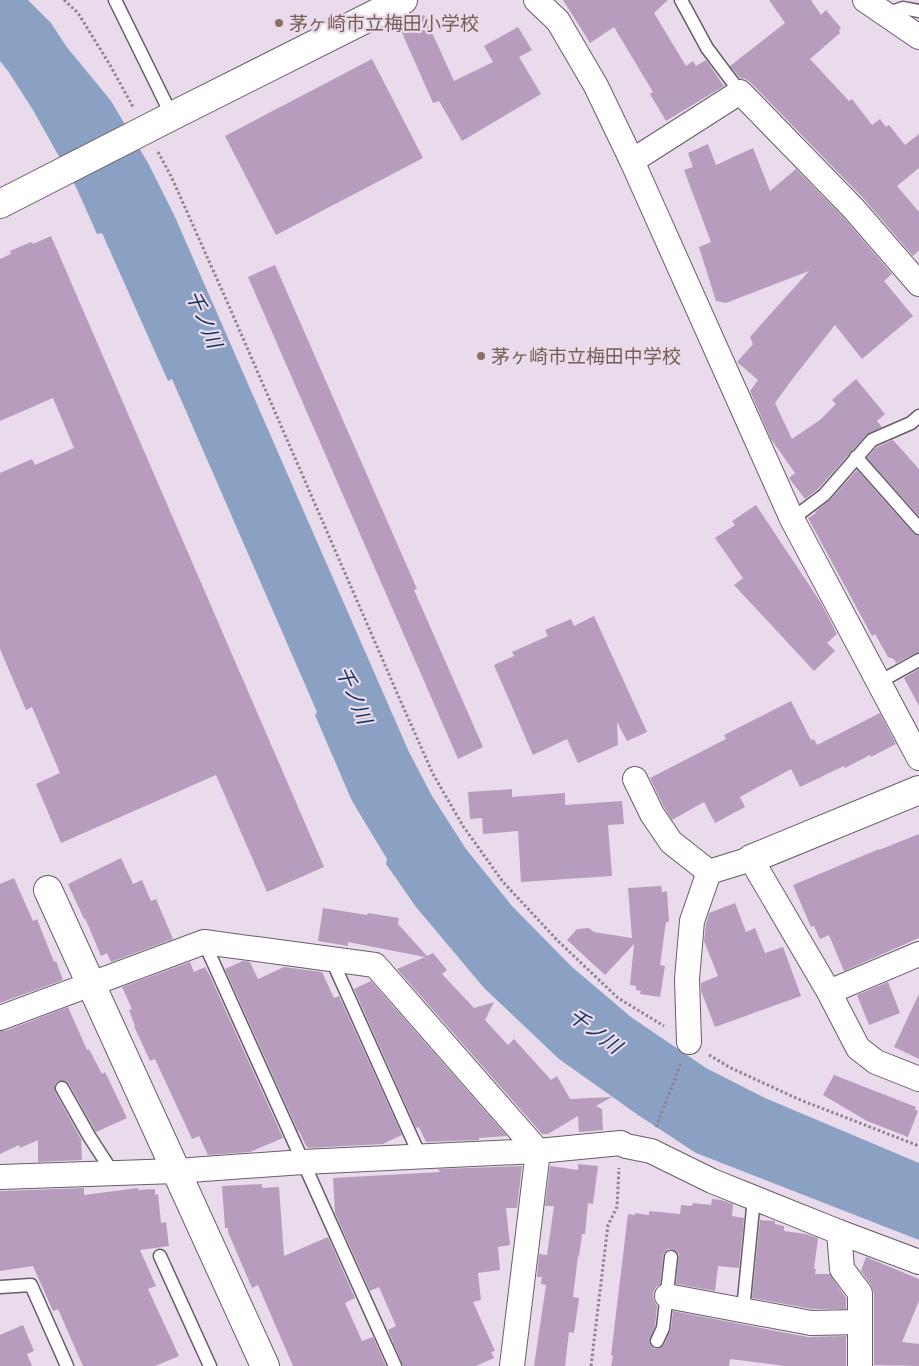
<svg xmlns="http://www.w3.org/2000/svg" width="919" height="1366" font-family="Cabin,'Noto Sans JP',sans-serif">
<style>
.water{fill:#8ba1c3}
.building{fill:#b89cbd}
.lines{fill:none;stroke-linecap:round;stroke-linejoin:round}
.service-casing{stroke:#685c6a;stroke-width:15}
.minor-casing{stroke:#685c6a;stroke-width:26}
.tertiary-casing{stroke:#685c6a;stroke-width:30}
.path{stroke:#8e8490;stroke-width:3;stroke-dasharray:2.5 2.5;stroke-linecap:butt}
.service{stroke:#fff;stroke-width:12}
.minor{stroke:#fff;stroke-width:24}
.tertiary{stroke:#fff;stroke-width:28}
.education-dot{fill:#8d6e63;stroke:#e9dbeb;stroke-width:2}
.labels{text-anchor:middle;stroke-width:4.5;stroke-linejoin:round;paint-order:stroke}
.education-label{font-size:19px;fill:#785e54;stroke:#e9dbeb;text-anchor:start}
.water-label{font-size:20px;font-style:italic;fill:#132f5b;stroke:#e9dbeb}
</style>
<rect width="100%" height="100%" fill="#e9dbeb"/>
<polygon class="water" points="0,0 28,0 51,23 66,46 111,101 148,163 175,217 409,752 432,796 466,849 512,906 572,967 631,1017 706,1068 765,1098 919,1163 919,1240 696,1153 638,1115 559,1059 484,988 416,907 386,864 387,859 352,801 315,715 317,712 172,379 168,381 102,233 97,234 76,187 33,110 8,71 0,61"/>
<g class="building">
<polygon points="563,0 668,0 654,13 686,66 693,61 696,66 706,60 724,86 666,121 650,94 653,92 614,27 590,43"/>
<polygon points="769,0 811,0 821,15 826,10 841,28 839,30 840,33 810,59 849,101 852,99 872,125 880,119 886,127 889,125 905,145 919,134 919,168 897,186 919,212 919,250 913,256 863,198 750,82 745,79 740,78 730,66 785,23"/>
<polygon points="424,15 454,81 493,62 484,46 518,27 532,50 519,57 541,94 462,141 439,101 433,103 399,26"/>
<polygon points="372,59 423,158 276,235 225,136"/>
<polygon points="708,144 716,165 753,148 770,191 796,169 843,217 892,274 884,281 913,316 862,359 835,325 794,377 775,403 792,439 820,420 836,404 832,400 856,379 885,414 877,421 882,427 866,435 818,489 805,499 789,478 795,473 771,439 750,391 758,380 737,362 753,344 750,337 809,271 726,303 716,301 699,247 711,242 684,170 693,167 688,153"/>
<polygon points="51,236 324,867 267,892 216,775 61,843 36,784 60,773 32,707 26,710 0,649 0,473 32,459 35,465 74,448 53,398 0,421 0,259 11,254 10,251 31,242 33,244"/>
<polygon points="275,265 417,589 414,590 483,747 458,759 248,277"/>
<polygon points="893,440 919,469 919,516 867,458 877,447"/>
<polygon points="857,470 913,533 919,536 919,652 896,663 894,659 888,657 875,634 872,636 808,518 816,513 815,512 830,500"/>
<polygon points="756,505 821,603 837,634 827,643 835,651 814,671 734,585 743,578 715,538 735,525 732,521"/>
<polygon points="594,616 647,732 627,741 617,722 618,745 578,763 567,739 533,755 494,665 514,656 512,652 548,636 545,630 571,619 574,626"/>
<polygon points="919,669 919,706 904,678"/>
<polygon points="791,701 811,740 814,739 817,745 880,713 896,744 871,757 870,755 845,768 844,766 800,787 791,769 740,797 745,807 715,823 704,802 672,820 664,807 650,778 726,739 724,735"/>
<polygon points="512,789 512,797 565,793 565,805 622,801 624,824 608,825 612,876 521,882 518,831 483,834 482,818 470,819 468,792"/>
<polygon points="919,834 919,938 844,971 829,935 820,939 814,926 811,927 793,885 879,849 879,850"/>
<polygon points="121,858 133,884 142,880 151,901 156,899 173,939 111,962 107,953 101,956 85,918 84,919 68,884"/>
<polygon points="14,878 33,921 37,919 54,962 56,961 63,980 0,1003 0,884"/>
<polygon points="661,886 662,892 667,891 669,922 666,922 660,965 665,966 660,997 640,994 641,991 636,990 636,986 630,985 634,944 605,975 567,940 577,929 589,928 594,932 632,938 628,888"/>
<polygon points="735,903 746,932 755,928 765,953 783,947 801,996 715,1027 701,991 701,983 718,976 704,941 706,924 709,913"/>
<polygon points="323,908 367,915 368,913 399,918 398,924 427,956 433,953 447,970 442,974 474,1008 494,1002 485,1020 508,1045 514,1039 551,1080 557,1076 570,1099 612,1097 596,1106 602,1109 603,1130 579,1132 578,1116 548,1134 542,1134 397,969 425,957 348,942 348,946 318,941"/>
<polygon points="243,961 250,962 258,979 284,967 322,972 334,998 339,996 402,1135 383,1144 309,1148 306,1146 299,1131 298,1131 225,969"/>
<polygon points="190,962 194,972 205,967 210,976 283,1138 250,1152 208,1155 199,1136 192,1139 155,1059 150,1061 134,1026 135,1026 129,1010 132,1009 122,987"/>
<polygon points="371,981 507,1136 479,1138 479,1140 426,1142 419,1127 416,1128 354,989"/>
<polygon points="888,982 900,1013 869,1025 857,995"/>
<polygon points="919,994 919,1059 894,1047"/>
<polygon points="68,1007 87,1050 89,1049 102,1074 105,1072 127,1118 96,1132 69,1084 66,1081 58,1081 55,1084 55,1092 81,1139 82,1160 38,1162 38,1140 20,1148 19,1145 0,1154 0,1031 5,1031"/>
<polygon points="834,1075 916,1107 915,1110 918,1111 908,1137 867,1121 823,1095"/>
<polygon points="578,1164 598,1166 593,1204 588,1203 585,1234 582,1234 579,1256 578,1256 573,1297 579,1298 574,1333 569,1332 565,1366 534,1366 546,1285 541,1284 542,1277 537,1277 539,1254 547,1255 554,1206 545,1206 550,1166 578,1170"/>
<polygon points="522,1166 517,1208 506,1208 510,1245 498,1247 500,1270 478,1273 481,1300 473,1302 495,1351 491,1352 494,1358 476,1366 403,1366 388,1330 396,1326 379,1287 370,1291 335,1213 333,1178 440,1172 438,1169"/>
<polygon points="262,1184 262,1188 279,1187 284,1256 328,1237 355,1298 345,1303 362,1341 373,1337 386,1366 293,1366 258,1285 252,1288 228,1232 228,1228 225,1228 222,1186"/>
<polygon points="84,1188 84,1195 138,1188 138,1190 155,1189 155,1195 158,1194 161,1223 166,1222 169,1246 140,1250 156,1286 148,1289 179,1356 155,1366 83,1366 58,1309 53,1311 33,1266 0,1271 0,1191"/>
<polygon points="712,1199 721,1200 733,1204 732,1216 744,1218 739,1268 718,1266 715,1291 676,1284 679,1254 676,1251 672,1249 668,1249 665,1252 663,1256 660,1285 656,1287 653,1294 654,1300 657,1306 655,1326 649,1341 651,1346 654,1349 658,1349 664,1345 671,1329 673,1311 808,1337 846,1336 846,1366 785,1366 730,1359 729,1366 611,1366 613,1356 611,1355 628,1214 635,1215 635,1213 649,1215 649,1211 680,1214 681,1205 692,1206 693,1203 711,1205"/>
<polygon points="760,1220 775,1221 775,1224 784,1226 784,1231 806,1234 818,1238 814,1269 816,1269 815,1274 830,1274 846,1298 846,1309 812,1309 752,1298"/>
<polygon points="866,1257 919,1279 919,1301 902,1342 919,1344 919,1366 874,1365 874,1293 871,1285 861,1271"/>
<polygon points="23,1325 34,1351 27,1354 32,1366 0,1366 0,1335"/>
</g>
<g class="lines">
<defs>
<g id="service">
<polyline points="115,0 172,116"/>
<polyline points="681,0 707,48 740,92"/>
<polyline points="886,14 903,8 919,11"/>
<polyline points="856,457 919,528"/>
<polyline points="792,519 824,495 872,440 911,423 919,416"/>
<polyline points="879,682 919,660"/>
<polyline points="204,942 395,1366"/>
<polyline points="331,958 420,1156"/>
<polyline points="62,1088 89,1136 113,1173"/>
<polyline points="160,1256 210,1366"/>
<polyline points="0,1287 31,1285 67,1366"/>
<polyline points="743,1310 754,1198"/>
<polyline points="657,1341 663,1328 671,1257"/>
</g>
<g id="minor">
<polyline points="536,0 558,21 596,86 632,161 792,519 919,758"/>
<polyline points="865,0 919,37"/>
<polyline points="632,161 740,92 853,208 919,284"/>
<polyline points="635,779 652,814 671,842 709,872"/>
<polyline points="829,992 919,954"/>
<polyline points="0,1018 204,942 375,965 538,1151 512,1366"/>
<polyline points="689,1042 687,979 692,921 709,872 751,859 829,992 858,1048 876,1062 919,1079"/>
<polyline points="0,1177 176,1171 303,1162 538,1151 621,1143 626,1146 651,1151 712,1181 839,1232 919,1262"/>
<polyline points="839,1232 842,1269 860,1293 860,1366"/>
<polyline points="667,1296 811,1323 860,1322"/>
</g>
<g id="tertiary">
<polyline points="0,204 172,116 403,0"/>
<polyline points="751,859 919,790"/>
<polyline points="48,890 265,1366"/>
</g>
</defs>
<use href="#service" class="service-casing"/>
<use href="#minor" class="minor-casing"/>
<use href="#tertiary" class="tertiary-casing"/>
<g class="path">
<polyline points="64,0 78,13 110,65 133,107"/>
<polyline points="158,152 171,176 229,306 401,702 433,774 463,826 503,882 558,941 618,998 664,1026"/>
<polyline points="709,1055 731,1068 798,1099 919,1146"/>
<polyline points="656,1127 681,1063"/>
<polyline points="591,1366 608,1225 617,1207 619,1168"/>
</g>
<use href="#service" class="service"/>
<use href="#minor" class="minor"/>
<use href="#tertiary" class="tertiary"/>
</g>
<g class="education-dot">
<circle cx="279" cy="23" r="5"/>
<circle cx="481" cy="356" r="5"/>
</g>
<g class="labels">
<g class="education-label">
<text x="289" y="30">茅ヶ崎市立梅田小学校</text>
<text x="491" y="363">茅ヶ崎市立梅田中学校</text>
</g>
<g class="water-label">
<text transform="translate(204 319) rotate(67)" y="7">千ノ川</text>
<text transform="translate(354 695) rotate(67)" y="7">千ノ川</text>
<text transform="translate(595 1031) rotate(37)" y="7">千ノ川</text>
</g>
</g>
</svg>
